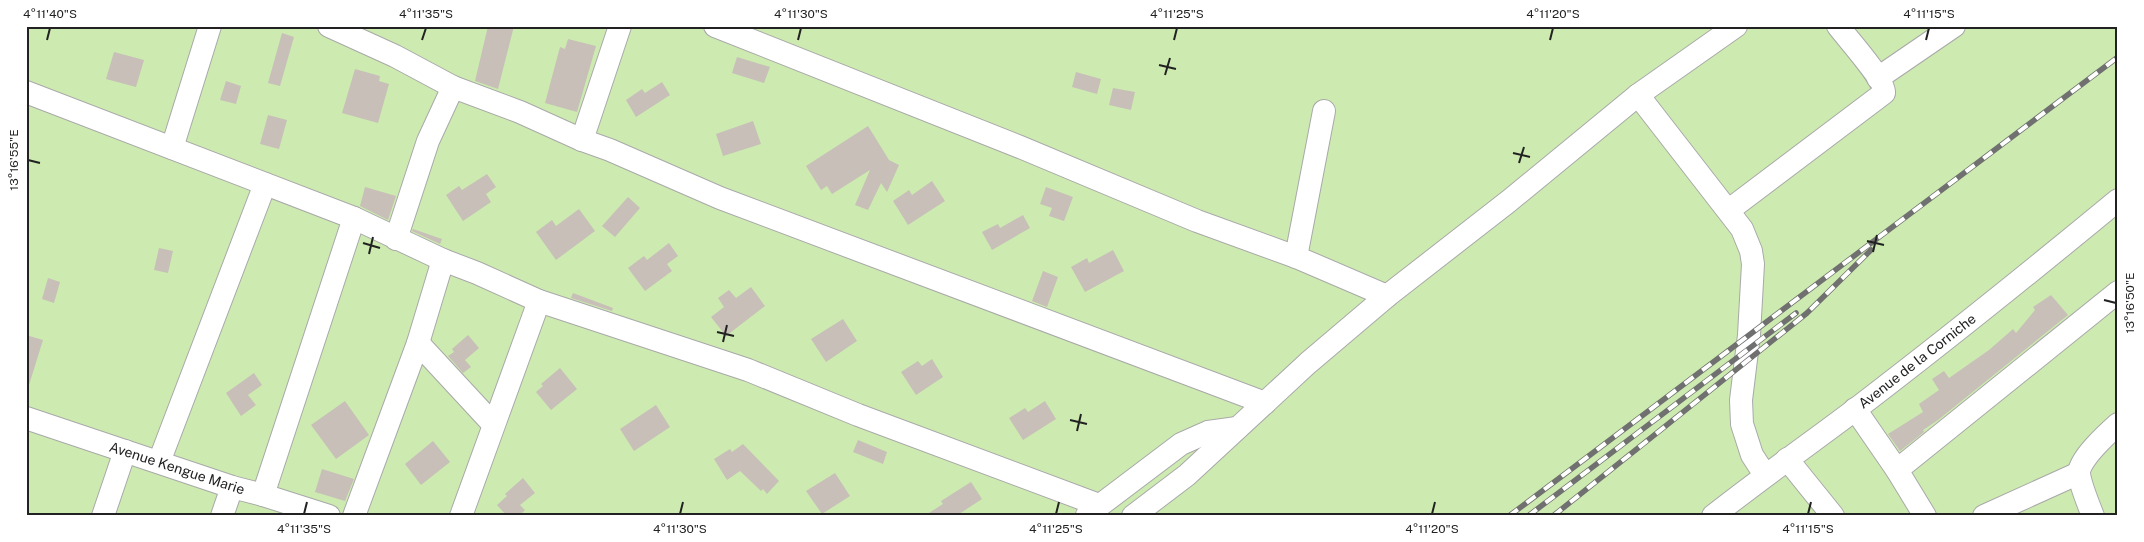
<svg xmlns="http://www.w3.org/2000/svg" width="2144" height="542" font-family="'Public Sans',sans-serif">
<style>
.grass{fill:#cdebb0}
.building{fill:#c7bfb8}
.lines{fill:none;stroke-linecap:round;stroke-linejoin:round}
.minor-casing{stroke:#a9a9a9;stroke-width:24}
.minor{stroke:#fff;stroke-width:22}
.rail-casing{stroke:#707070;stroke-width:5.5}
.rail{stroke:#fff;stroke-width:4;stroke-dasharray:11;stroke-linecap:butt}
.ticks{fill:none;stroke:#222;stroke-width:2}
.labels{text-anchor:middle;stroke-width:4.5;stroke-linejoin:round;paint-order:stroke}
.street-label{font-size:14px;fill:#222;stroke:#fff}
.neatline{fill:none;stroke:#222;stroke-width:2}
.ticks-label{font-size:12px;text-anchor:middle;fill:#222}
</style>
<rect width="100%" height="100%" fill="#f2efe9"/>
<rect class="grass" x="26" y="26" width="2092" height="490"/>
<g class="building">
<polygon points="488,26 514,26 498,89 475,81"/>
<polygon points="282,33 294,37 280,86 268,83"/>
<polygon points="568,39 596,46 577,112 545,103 560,47 565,49"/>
<polygon points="114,52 144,60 136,87 106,79"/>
<polygon points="737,57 770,67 764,83 732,73"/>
<polygon points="355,69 380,76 379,81 389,84 378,123 342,113"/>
<polygon points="1076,72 1101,79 1097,94 1072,87"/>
<polygon points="226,81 241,86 236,104 220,100"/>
<polygon points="662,82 670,95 636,117 626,100 642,89 645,93"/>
<polygon points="1113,88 1135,92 1131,110 1109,105"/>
<polygon points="268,115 287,120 279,149 260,144"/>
<polygon points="753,121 761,144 723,156 716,134"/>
<polygon points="868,126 889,160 899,165 887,192 881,183 868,210 855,205 870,170 832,194 827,186 821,190 806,166"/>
<polygon points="487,174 496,187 486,194 491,202 463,221 446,195 459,186 462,190"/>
<polygon points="932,181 945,201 908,225 893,201 909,190 912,195"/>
<polygon points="365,187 396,196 388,220 360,206"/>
<polygon points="1046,187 1073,197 1064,221 1049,216 1052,208 1040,204"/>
<polygon points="628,197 640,208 615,237 602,226"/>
<polygon points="579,209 595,231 556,260 536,232 552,220 556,226"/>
<polygon points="1023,215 1030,228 992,250 982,232 998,224 1000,228"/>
<polygon points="413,229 442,239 440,244 412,231"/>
<polygon points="669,243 678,256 667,264 672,271 645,291 628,268 644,256 647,260"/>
<polygon points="159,248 173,251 168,273 154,270"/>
<polygon points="1113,250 1124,271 1085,292 1071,267 1087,258 1089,263"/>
<polygon points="1043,271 1058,277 1047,307 1032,301"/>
<polygon points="48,278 60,282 54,303 42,299"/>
<polygon points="751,287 765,306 726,336 711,317 724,307 718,298 729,290 736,298"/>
<polygon points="573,293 613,308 612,311 571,298"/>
<polygon points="2051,295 2068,315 1938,420 1923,430 1924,432 1900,451 1888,434 1923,412 1919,404 1939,390 1932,379 1944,371 1949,378 1989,350 2013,329 2016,333 2035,310 2033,307"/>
<polygon points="843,319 857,341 826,362 811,339"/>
<polygon points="26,335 43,340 29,385 26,384"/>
<polygon points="468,335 479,348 465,360 471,367 463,373 448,356 454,352 452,349"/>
<polygon points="932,359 943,377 916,395 901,372 918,361 922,366"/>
<polygon points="560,368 577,389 551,410 536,392 543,386 541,384"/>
<polygon points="254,373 262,385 248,395 256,405 241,416 226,393"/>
<polygon points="345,401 369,435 336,459 311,425"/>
<polygon points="1045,401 1056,419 1023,440 1009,418 1025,408 1028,412"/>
<polygon points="656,405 670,427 634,451 620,429"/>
<polygon points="858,440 887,452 883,464 853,452"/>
<polygon points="433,441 450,462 421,485 405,464"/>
<polygon points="743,444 779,481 767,494 763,489 761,491 740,471 727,480 714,459 730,449 732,452"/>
<polygon points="322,469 354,479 345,501 315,492"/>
<polygon points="835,473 850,496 822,514 806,491"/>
<polygon points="523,478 535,493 520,505 525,510 519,516 507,516 497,505 507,496 505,494"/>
<polygon points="971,482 982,499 956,516 924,516 943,504 941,501"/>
</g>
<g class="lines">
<defs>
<g id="minor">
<polyline points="329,26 395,56 453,87 520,112 582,140 610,150 720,198 1265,403"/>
<polyline points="715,26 1020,147 1197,221 1296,257 1387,296"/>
<polyline points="1878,78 1954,26"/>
<polyline points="26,92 354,218 443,260 477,273 539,301 748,370 858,415 1099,505"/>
<polyline points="1638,95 1742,229 1751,251 1753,264 1749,335 1741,400 1742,424 1752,455 1765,475"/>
<polyline points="582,140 620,26"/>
<polyline points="172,148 210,26"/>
<path d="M1729,210L1884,93C1886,81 1847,38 1838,26"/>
<polyline points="396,239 428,141 453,87"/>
<polyline points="1296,257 1324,111"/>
<polyline points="418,343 493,424"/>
<polyline points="1855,409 1897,470 1925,516"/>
<polyline points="26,418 232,487 263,495 329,516"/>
<polyline points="1787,459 1833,516"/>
<polyline points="159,462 265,184"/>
<polyline points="1897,470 2118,292"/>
<polyline points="263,495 354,218"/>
<polyline points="1087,515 1181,444 1208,432 1237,428"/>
<polyline points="103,516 125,451"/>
<polyline points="222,516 232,487"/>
<polyline points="354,516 418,343 443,260"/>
<polyline points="461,516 539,301"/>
<polyline points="1133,516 1187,475 1308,363 1387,296 1509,201 1638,95 1736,26"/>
<path d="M1713,516C1760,479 1808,445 1856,409C1945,341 2032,271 2118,200"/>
<polyline points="1984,516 2079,473"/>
<path d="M2093,516C2088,503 2081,487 2079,474C2078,460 2108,433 2118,424"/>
</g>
</defs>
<use href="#minor" class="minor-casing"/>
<use href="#minor" class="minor"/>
<defs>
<g id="rail">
<polyline points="1509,516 2118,57"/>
<polyline points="1528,516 1796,313"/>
<polyline points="1553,516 1807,313 1871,250"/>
</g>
</defs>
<use href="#rail" class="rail-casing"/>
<use href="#rail" class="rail"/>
</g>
<path class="ticks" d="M47,40L50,28M422,40L426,28M798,40L801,28M1174,40L1177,28M1550,40L1553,28M1926,40L1929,28M1159,65L1176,69M1165,75L1170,58M1513,153L1530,157M28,160L40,163M1519,163L1524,147M1867,241L1884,245M363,243L380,248M1873,252L1877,235M369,254L373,237M2104,300L2116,303M717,332L734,336M723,342L727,325M1070,420L1087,424M1077,431L1081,414M304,514L307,502M680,514L683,502M1056,514L1059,502M1432,514L1435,502M1808,514L1811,502"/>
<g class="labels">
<g class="street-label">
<text transform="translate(1917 361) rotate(-38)" y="5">Avenue de la Corniche</text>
<text transform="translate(177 468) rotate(18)" y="5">Avenue Kengue Marie</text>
</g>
</g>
<rect width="2144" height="542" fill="none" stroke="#ffffff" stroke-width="55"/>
<rect x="28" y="28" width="2088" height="486" class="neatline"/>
<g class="ticks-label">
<text x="50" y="18">4°11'40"S</text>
<text x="426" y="18">4°11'35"S</text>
<text x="801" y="18">4°11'30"S</text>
<text x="1177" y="18">4°11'25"S</text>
<text x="1553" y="18">4°11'20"S</text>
<text x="1929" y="18">4°11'15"S</text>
<text transform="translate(14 160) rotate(-90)" y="4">13°16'55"E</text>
<text transform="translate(2130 303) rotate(-90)" y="4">13°16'50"E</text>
<text x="304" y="533">4°11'35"S</text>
<text x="680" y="533">4°11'30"S</text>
<text x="1056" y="533">4°11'25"S</text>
<text x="1432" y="533">4°11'20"S</text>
<text x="1808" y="533">4°11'15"S</text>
</g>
</svg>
